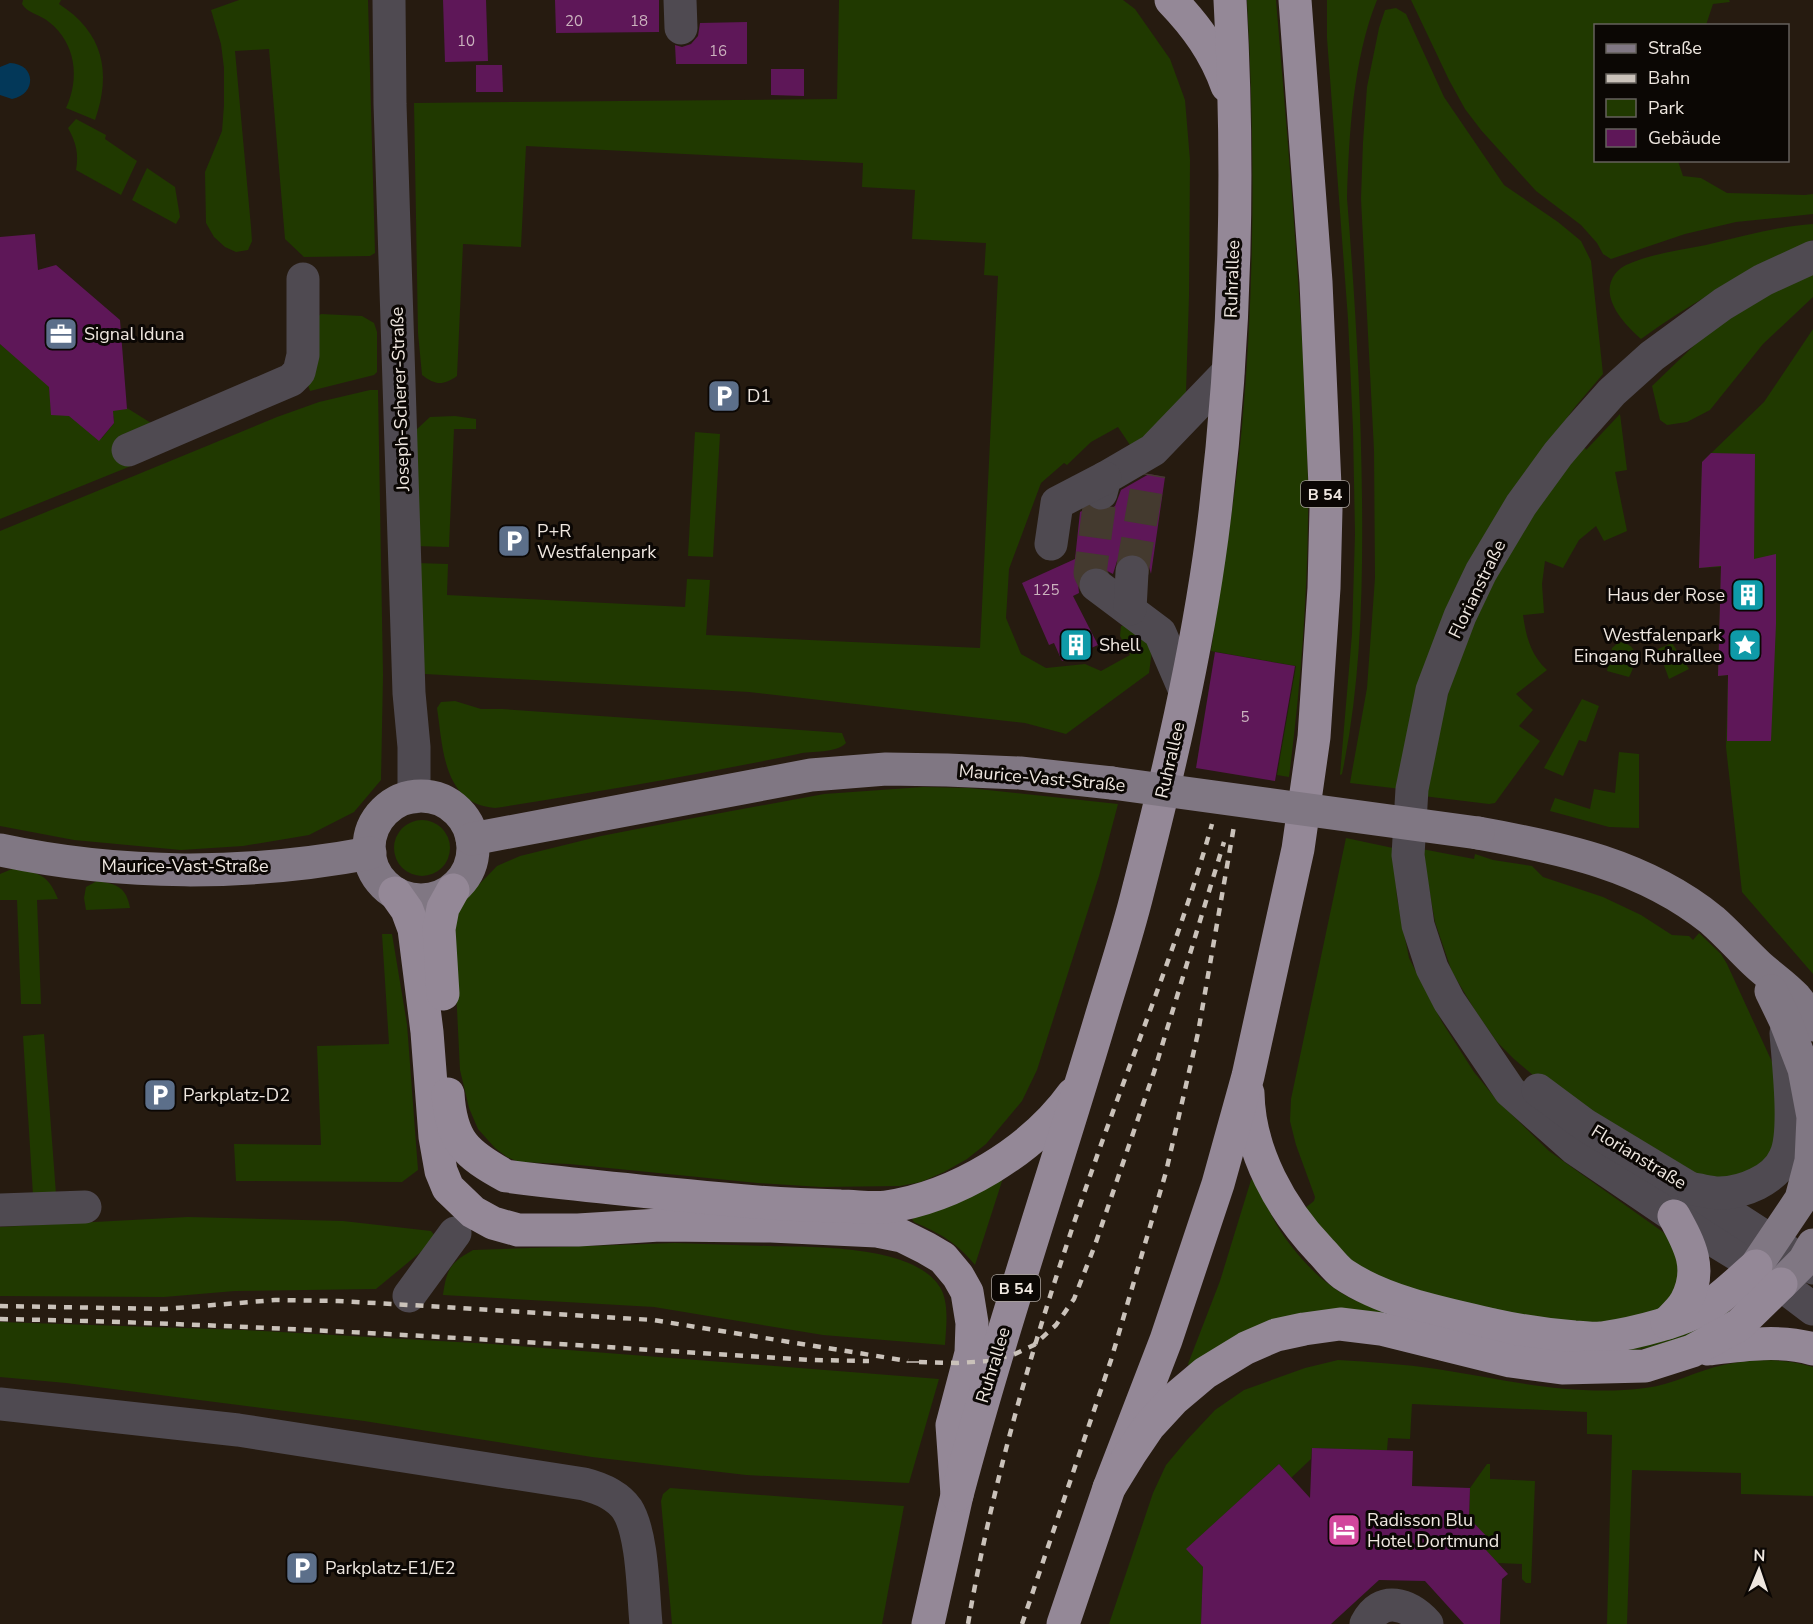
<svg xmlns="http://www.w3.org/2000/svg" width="1813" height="1624" font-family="'Nunito Sans',sans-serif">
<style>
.green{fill:#203900}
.water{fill:#033859}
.building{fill:#5e1758}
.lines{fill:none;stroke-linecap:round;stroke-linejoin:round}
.minor-tunnel{stroke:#443a2f;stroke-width:33;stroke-dasharray:33 16;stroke-linecap:butt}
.minor{stroke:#4f4a51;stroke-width:33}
.major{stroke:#807783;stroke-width:33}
.highway{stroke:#948897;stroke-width:33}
.tram{stroke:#cac2ba;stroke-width:1.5}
.rail{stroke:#cac2ba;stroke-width:4.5;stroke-dasharray:8 8;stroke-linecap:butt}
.major-bridge{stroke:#807783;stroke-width:33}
.labels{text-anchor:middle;stroke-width:6;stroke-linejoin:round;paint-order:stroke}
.number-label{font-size:15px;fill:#cbb3be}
.shield{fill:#0b0704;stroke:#aba49e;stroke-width:1.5}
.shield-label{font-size:16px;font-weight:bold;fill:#efe7e0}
.street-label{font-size:18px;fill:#efe7e0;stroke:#0b0704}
.poi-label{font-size:18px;fill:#efe7e0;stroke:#0b0704;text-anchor:start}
</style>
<rect width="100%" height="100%" fill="#261b10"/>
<g class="green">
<path d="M23,0H61L59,4C103,32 112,72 95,120L66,108C80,79 76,43 49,22C41,15 27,13 22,4Z"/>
<polygon points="239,0 368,0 375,253 370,256 304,257 285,239 269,49 235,51 251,227 252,241 248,250 236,252 225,247 214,237 206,223 205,172 222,131 224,105 224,68 221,44 211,10"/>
<path d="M839,0H1123L1135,9L1170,59L1185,100L1190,160L1189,296L1186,392L1164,425L1130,445L1118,427L1091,442L1067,465L1064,463L1041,483L1009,569L1006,618L1021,654L1046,668L1085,664L1101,671L1130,655L1120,636L1121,626L1133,623L1152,651L1149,673L1066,734L1025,723L749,692L425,674L417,614L416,563L448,564L447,595L685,607L687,579L710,580L706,635L980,648L998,276L984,275L986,243L912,239L915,190L862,187L863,163L526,146L521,247L463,244L457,376C443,386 435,385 422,375L418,333L414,103L837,99Z"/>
<path d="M1247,0H1276C1286,119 1296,238 1303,357C1305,411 1309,465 1308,519C1307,605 1300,691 1289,777L1277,775L1296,666L1211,651C1222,576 1235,501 1242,426C1255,284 1255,142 1247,0Z"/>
<path d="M1327,0H1377C1353,59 1349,135 1347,198C1355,298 1361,398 1362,498C1363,590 1361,684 1342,774L1340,775L1352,634L1355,534L1353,429L1348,319L1327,38Z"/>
<polygon points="1411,0 1729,0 1730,2 1713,4 1706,25 1596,26 1596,160 1678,161 1683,176 1701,178 1727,193 1805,195 1813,194 1813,214 1736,222 1685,234 1611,259 1603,254 1597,243 1581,225 1536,191 1481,130 1465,109 1449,80"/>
<polygon points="1396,8 1406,14 1444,97 1504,185 1558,222 1581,241 1591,261 1603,374 1575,407 1527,472 1401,789 1350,783 1367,688 1375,578 1374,450 1361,199 1363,142 1367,87 1379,28 1385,10"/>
<path d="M76,119L106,135L105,139L137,161L121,195L76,170C79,154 76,142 68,128Z"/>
<polygon points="147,168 175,187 180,217 176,224 132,200"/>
<path d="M1813,224V240C1753,269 1695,300 1641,339C1625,325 1598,297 1615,274C1618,270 1622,267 1626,265C1650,254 1680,250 1706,245C1741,237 1777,226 1813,224Z"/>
<polygon points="1813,271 1813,297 1763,344 1710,410 1687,422 1667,425 1660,420 1652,386 1704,336 1752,304"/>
<polygon points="321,314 362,316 374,323 377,332 377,372 374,375 310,391 307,382 316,318"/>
<polygon points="1813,329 1813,974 1742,892 1726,747 1728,675 1718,676 1721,567 1699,568 1702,462 1764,402"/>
<polygon points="0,344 49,384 52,415 77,413 96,438 102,438 114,423 114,417 108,410 127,408 151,423 119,436 131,466 0,519"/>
<polygon points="370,390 378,390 383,675 381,780 354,812 309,835 243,846 181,850 74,840 0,826 0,531 277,417 319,402"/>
<path d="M1620,414L1627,470L1615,472L1627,531L1604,541L1596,526L1579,540L1563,568L1545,561L1542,584L1544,613L1523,615C1526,637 1531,655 1547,670L1516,694L1533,710L1519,726L1540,741L1495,803L1489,804L1423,796C1442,706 1467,616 1515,537C1534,506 1562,475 1584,445L1586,450Z"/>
<polygon points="455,416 476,419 476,429 454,429 449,547 415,546 416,430 430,417"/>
<polygon points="695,432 720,434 713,557 688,556"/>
<path d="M1619,642C1640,644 1637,662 1629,677L1607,671L1612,648Z"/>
<polygon points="1672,643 1689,669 1669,679 1658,649"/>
<polygon points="1582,699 1599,706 1586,742 1579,740 1563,776 1544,768"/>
<path d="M455,701L481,709H502L842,733L846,743C835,754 813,750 798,754C697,775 597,792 495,808C443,804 443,748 437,708L441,702Z"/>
<polygon points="1619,752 1639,754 1639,828 1609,827 1550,811 1555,798 1590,809 1594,789 1615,793"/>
<polygon points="923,787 969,788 1118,804 1099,876 1037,1070 1022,1101 986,1144 967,1159 944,1172 921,1182 900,1186 821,1187 757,1183 569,1164 519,1162 507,1157 495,1148 478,1129 469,1108 460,1070 453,929 460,904 497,866 520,856 601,836 699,817 824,794"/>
<circle cx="422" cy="848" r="28"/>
<polygon points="1346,838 1393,848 1397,898 1409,958 1442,1022 1474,1072 1496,1099 1549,1151 1663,1232 1679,1250 1679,1290 1655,1316 1610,1324 1535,1321 1391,1287 1347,1260 1305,1208 1314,1201 1315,1197 1296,1145 1290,1121 1291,1099"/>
<polygon points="1422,849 1474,859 1475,854 1493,860 1532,866 1543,877 1603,897 1641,915 1672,935 1689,936 1693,940 1699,933 1721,954 1727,964 1773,1064 1780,1094 1773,1155 1744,1177 1708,1181 1541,1082 1514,1059 1497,1042 1476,1012 1452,972 1435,922"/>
<path d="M12,869C38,873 47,872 58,899L37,900L41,1004H21L17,900H0V874Z"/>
<path d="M97,881C117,884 126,887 130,908L86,910L84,898L86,887Z"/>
<polygon points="382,934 392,934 407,1024 418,1170 402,1182 236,1181 234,1144 321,1145 317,1046 389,1044"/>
<polygon points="44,1034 56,1194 33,1195 23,1036"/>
<path d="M1003,1178L975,1265C956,1242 941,1234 914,1222L912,1219L914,1216Z"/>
<path d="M1253,1179C1262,1184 1266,1204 1271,1214C1281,1236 1303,1262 1321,1278C1334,1289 1348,1298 1364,1304C1398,1319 1438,1325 1474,1332C1522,1342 1569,1354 1618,1347C1657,1342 1689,1326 1723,1307H1727L1730,1313C1708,1331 1675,1342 1647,1348C1600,1357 1553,1355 1506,1346C1454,1335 1403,1316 1350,1315C1311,1315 1270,1325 1235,1342C1220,1350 1207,1360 1192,1368L1189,1367L1188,1364L1220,1281L1251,1180Z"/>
<polygon points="188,1217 343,1221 431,1231 435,1236 434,1241 376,1289 235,1291 164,1297 0,1296 0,1227"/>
<path d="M675,1243C705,1244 736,1245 767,1246C810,1247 920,1244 942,1291C949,1307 946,1328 945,1345L823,1335L654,1307L443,1295C447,1268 450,1263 473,1250Z"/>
<polygon points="0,1322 244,1330 493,1344 939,1379 909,1483 746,1475 592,1457 364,1421 66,1383 0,1377"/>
<path d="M1338,1360C1371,1362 1404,1364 1437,1369C1507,1380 1574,1397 1645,1388C1672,1385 1696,1371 1723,1365C1751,1359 1785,1358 1813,1367V1496L1741,1494V1473L1632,1470L1627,1624H1607L1612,1435L1587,1434V1412L1412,1404L1410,1439L1388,1438L1387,1451L1312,1448L1311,1459L1291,1478L1279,1464L1187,1549L1203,1567L1201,1624H1109L1153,1493L1166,1465L1186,1441L1215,1410L1244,1390L1305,1368Z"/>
<polygon points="1487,1464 1490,1464 1490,1479 1535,1481 1531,1583 1526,1583 1522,1579 1522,1564 1498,1563 1485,1550 1469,1518 1470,1488"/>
<polygon points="670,1488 904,1506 882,1624 672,1624 661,1501 663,1494"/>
</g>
<path class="water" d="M10,63C36,64 37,94 12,99L0,95V67Z"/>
<g class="building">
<polygon points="443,0 486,0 488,61 445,62"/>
<polygon points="555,0 659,0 659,32 556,33"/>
<polygon points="747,22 747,64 676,64 675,45 682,47 691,44 698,36 700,23"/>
<polygon points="476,65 502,65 503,92 476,92"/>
<polygon points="771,69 804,69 804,96 771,95"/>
<polygon points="35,234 38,270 56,265 120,320 127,409 113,411 114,423 99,441 69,416 51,415 49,387 0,344 0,237"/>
<polygon points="1711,453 1755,454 1754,559 1776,554 1776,624 1771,741 1727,741 1728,675 1718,676 1721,566 1699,568 1702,462"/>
<polygon points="1149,474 1165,477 1151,574 1148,563 1142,556 1132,553 1123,556 1117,561 1113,574 1098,566 1088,568 1081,573 1078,582 1079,593 1073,596 1098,645 1062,661 1054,643 1049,645 1022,583 1075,559 1080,512 1089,507 1097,511 1106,511 1115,506 1121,490"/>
<polygon points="1215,652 1295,666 1275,781 1196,768"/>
<polygon points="1312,1448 1413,1451 1412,1486 1470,1488 1469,1518 1493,1543 1486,1550 1508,1574 1502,1579 1500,1624 1464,1624 1425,1581 1379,1580 1331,1624 1201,1624 1203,1567 1186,1549 1279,1464 1310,1498"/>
</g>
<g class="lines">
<g class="minor-tunnel">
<polyline points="1132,572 1149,474"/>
<polyline points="1096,585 1090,573 1101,493"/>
</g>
<g class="minor">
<polyline points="389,0 390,104 409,693 414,747 414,797"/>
<polyline points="680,0 681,28"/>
<polyline points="1813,257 1763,280 1723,304 1652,356 1612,392 1580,428 1558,454 1521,505 1481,572 1460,616 1432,690 1412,789 1408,855 1418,925 1432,968 1449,1001 1510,1091 1574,1148 1674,1216 1756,1266 1813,1309"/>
<polyline points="128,450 291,380 299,372 303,355 303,279"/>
<polyline points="1101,493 1105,478 1153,450 1228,372"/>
<polyline points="1051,544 1057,503 1105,478"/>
<polyline points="1096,585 1160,633 1185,691"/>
<polyline points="1130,609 1132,572"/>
<polyline points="1538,1090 1585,1125 1691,1189 1813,1268"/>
<path d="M1692,1189C1701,1190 1711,1193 1719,1193C1743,1193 1775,1180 1785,1157C1797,1133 1788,1062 1786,1033"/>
<polyline points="0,1210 85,1207"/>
<polyline points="409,1296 455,1233"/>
<path d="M0,1404L238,1430L584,1484C600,1488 617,1495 627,1509C643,1534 643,1594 646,1624"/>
<path d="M1366,1624C1381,1594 1409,1604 1427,1624"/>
</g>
<g class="major">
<circle cx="421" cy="848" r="52"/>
<path d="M1478,833C1562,848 1644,865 1712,920C1728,934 1742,950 1758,965C1770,976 1785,986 1796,998C1803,1006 1808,1016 1813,1025"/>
<polyline points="472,839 811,775 886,769 947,770 1020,773 1112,783"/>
<path d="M0,850C121,876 248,876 370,853"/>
<polyline points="1756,1266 1801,1199 1811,1161 1813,1117 1804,1069 1785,1020 1771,991"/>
<polyline points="1781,1284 1804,1261 1813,1245"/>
</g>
<g class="highway">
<path d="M1171,0C1196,26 1215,52 1227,86"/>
<polyline points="395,893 407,910 414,929 427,1032 435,1137 441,1171 448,1188 473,1212 493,1223 518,1230 578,1230 660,1225 771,1226 877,1231 902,1236 926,1248 943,1258 958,1276 967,1292 972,1323 971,1353 952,1425 957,1495 928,1624"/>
<polyline points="443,994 439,929 443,908 453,890"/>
<path d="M1248,1093C1249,1152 1281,1209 1321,1251C1328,1258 1335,1268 1343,1274C1384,1302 1445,1314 1494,1325C1521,1331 1547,1335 1575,1337C1583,1337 1593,1339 1602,1338C1635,1333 1686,1321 1714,1302C1729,1291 1742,1278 1756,1266"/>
<path d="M448,1094C451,1141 466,1154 506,1176C578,1185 650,1192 723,1199C762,1203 801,1205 841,1206C856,1206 872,1209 886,1207C956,1197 1032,1151 1073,1094"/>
<path d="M1667,1323C1673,1317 1682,1309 1686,1301C1703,1269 1690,1245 1674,1216"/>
<path d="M1708,1349C1740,1345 1781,1339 1813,1349"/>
<polyline points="1109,1488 1166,1340 1218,1184 1248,1076 1298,849 1314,737 1324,588 1326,509 1316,282 1295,0"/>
<path d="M957,1495C999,1337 1052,1181 1099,1024C1112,980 1127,936 1138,891C1168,775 1196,657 1212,537C1235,360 1240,179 1230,0"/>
<polyline points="1063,1624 1109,1488 1130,1454 1149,1426 1173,1400 1205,1373 1246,1348 1276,1335 1304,1329 1340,1324 1381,1329 1510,1361 1562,1368 1645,1366 1692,1351 1739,1325 1781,1284"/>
</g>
<polyline class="tram" points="907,1362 919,1362"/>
<g class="rail">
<polyline points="0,1306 165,1309 275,1300 338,1301 445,1307 653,1320 908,1361"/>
<path d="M0,1319C270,1324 540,1343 810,1360L869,1361"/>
<polyline points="919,1362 957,1363 989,1361 1015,1354 1034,1345 1056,1325 1074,1299 1095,1245 1154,1072 1224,842"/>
<path d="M968,1624C994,1473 1039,1323 1089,1179C1130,1060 1178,945 1212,824"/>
<polyline points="1022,1624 1111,1360 1166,1172 1198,1033 1234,826"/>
</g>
<polyline class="major-bridge" points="1112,783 1478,833"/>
</g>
<defs>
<symbol id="office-square" viewBox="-11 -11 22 22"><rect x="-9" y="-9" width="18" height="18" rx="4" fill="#5c6f8a" stroke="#0b0704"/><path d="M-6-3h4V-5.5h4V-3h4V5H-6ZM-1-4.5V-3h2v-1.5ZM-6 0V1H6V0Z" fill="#fff"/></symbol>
<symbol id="parking-square" viewBox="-11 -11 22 22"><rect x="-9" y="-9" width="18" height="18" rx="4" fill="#5c6f8a" stroke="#0b0704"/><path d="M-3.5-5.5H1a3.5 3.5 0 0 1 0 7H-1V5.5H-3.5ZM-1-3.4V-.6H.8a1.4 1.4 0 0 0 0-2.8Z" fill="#fff"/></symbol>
<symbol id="building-square" viewBox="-11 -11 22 22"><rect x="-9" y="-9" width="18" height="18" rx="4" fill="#0f9aa8" stroke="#0b0704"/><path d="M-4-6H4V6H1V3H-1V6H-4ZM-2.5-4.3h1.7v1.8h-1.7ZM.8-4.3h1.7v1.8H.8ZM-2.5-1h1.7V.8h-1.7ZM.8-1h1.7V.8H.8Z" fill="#fff"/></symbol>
<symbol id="sight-square" viewBox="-11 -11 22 22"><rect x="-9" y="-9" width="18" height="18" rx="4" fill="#0f9aa8" stroke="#0b0704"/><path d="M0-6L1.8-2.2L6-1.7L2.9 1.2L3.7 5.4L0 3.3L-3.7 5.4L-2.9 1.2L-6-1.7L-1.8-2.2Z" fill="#fff"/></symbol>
<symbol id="hotel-square" viewBox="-11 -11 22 22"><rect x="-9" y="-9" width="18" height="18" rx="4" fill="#d1479c" stroke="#0b0704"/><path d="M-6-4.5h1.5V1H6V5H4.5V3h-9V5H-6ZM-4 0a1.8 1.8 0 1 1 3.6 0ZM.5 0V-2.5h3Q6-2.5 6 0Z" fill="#fff"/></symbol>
</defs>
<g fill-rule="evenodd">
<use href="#office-square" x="42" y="315" width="38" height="38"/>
<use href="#parking-square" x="705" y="377" width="38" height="38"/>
<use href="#parking-square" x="495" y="522" width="38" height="38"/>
<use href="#building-square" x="1729" y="576" width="38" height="38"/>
<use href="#building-square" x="1057" y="626" width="38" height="38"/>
<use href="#sight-square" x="1726" y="626" width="38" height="38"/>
<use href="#parking-square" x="141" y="1076" width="38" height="38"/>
<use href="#hotel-square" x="1325" y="1511" width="38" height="38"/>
<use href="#parking-square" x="283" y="1549" width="38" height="38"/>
</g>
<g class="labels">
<g class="number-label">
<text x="574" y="26">20</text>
<text x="639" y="26">18</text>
<text x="466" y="46">10</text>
<text x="718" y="56">16</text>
<text x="1046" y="595">125</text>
<text x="1245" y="722">5</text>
</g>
<g class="shield">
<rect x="1301" y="481" width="48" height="26" rx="4.5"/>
<rect x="992" y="1275" width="48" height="26" rx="4.5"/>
</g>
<g class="shield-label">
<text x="1325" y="500">B 54</text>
<text x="1016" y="1294">B 54</text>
</g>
<g class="street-label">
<text transform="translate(1232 279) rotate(-88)" y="6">Ruhrallee</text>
<text transform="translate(400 399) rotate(-92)" y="6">Joseph-Scherer-Straße</text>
<text transform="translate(1477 589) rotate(-64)" y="6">Florianstraße</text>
<text transform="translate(1170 760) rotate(-77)" y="6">Ruhrallee</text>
<text transform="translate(1042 778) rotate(5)" y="6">Maurice-Vast-Straße</text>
<text x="185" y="872">Maurice-Vast-Straße</text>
<text transform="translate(1639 1157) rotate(31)" y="6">Florianstraße</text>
<text transform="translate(993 1365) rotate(-73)" y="6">Ruhrallee</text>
</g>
<g class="poi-label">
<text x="84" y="340">Signal Iduna</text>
<text x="747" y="402">D1</text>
<text x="537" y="537">P+R<tspan x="537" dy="21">Westfalenpark</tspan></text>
<text x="1725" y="601" text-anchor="end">Haus der Rose</text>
<text x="1722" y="641" text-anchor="end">Westfalenpark<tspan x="1722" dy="21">Eingang Ruhrallee</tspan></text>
<text x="1099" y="651">Shell</text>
<text x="183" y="1101">Parkplatz-D2</text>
<text x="1367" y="1526">Radisson Blu<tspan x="1367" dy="21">Hotel Dortmund</tspan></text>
<text x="325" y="1574">Parkplatz-E1/E2</text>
</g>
</g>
<rect x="1594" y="24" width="195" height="138" fill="#0b0704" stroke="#66615c" stroke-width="1.5"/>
<rect x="1606" y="44" width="30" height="9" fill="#807783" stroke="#66615c" stroke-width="1.5"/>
<text x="1648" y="54" font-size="18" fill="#efe7e0">Straße</text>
<rect x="1606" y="74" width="30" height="9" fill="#cac2ba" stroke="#66615c" stroke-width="1.5"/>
<text x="1648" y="84" font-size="18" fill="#efe7e0">Bahn</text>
<rect x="1606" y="99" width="30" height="18" fill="#203900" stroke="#66615c" stroke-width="1.5"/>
<text x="1648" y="114" font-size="18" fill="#efe7e0">Park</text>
<rect x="1606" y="129" width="30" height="18" fill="#5e1758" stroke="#66615c" stroke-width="1.5"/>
<text x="1648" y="144" font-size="18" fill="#efe7e0">Gebäude</text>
<g transform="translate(1759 1570) rotate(2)" stroke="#0b0704" stroke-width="4.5" paint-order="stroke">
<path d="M0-4.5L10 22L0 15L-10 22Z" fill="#efe7e0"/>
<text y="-9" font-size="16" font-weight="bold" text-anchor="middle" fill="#efe7e0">N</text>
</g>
</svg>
